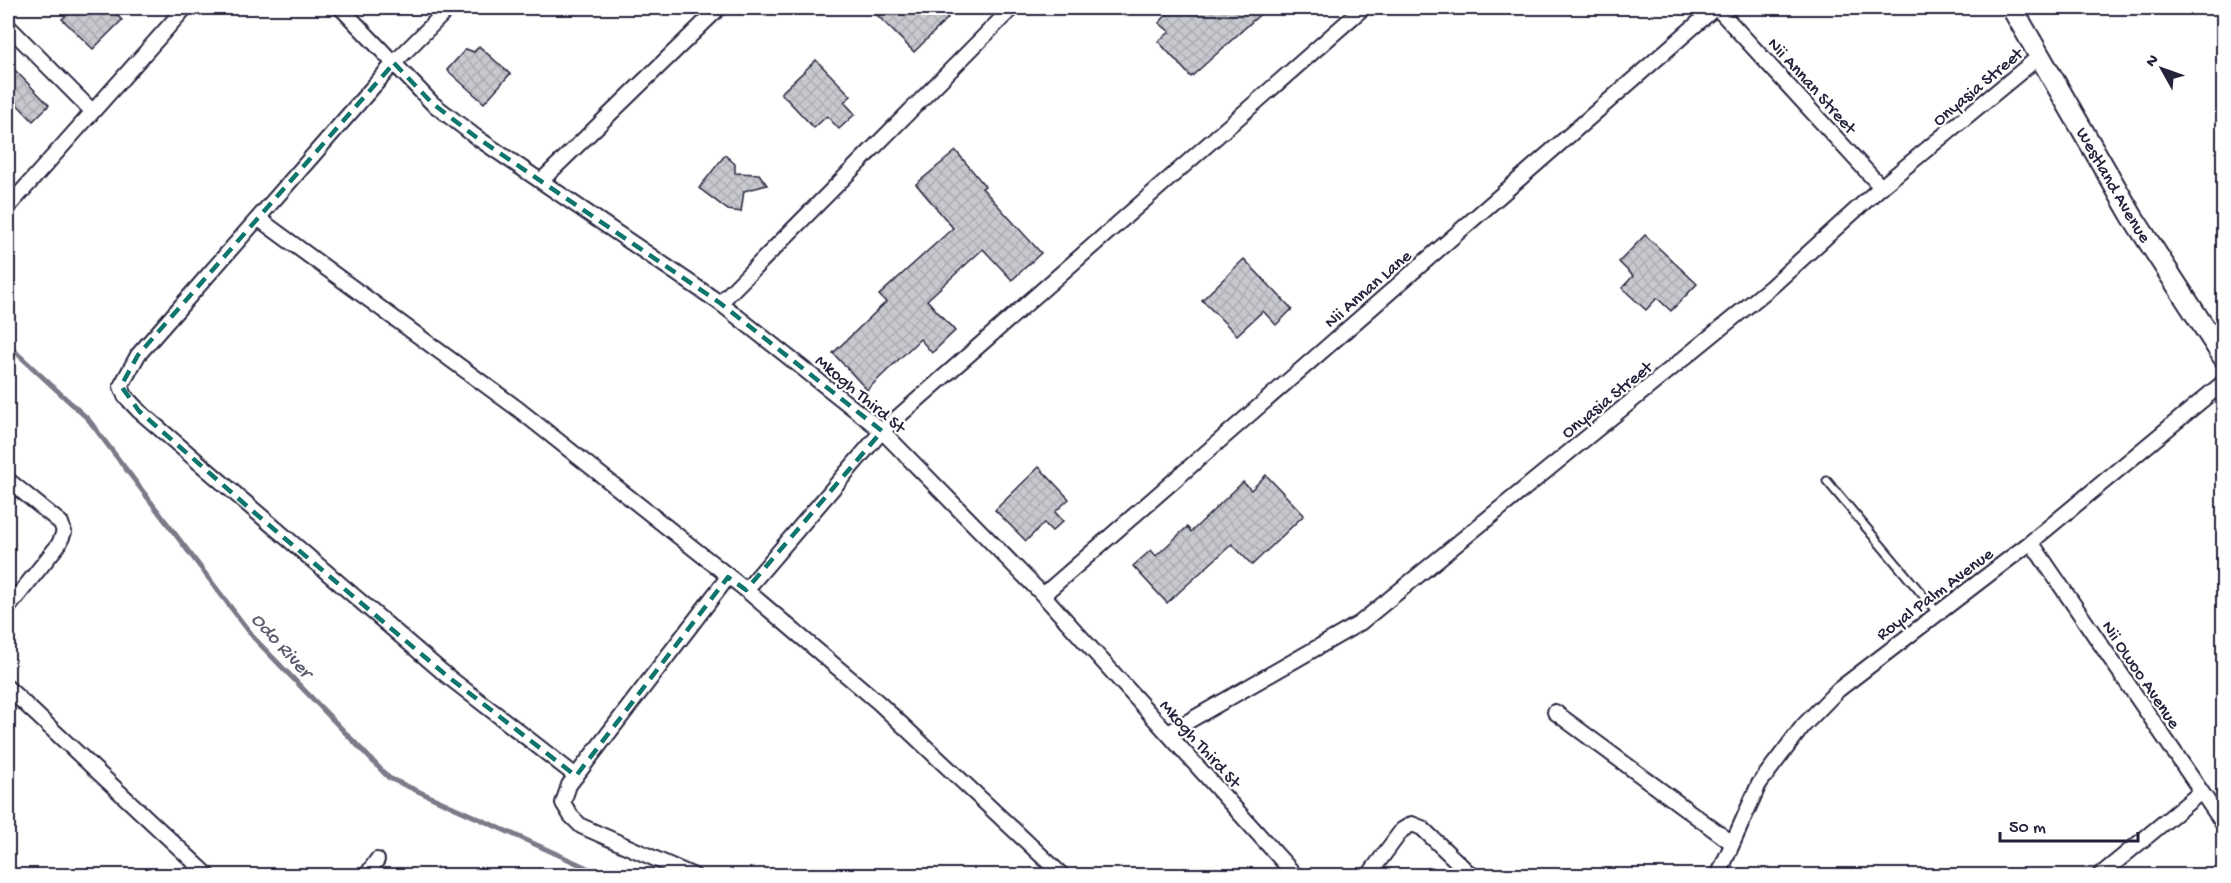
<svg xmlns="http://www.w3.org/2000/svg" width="2231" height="883" font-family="'Gochi Hand',sans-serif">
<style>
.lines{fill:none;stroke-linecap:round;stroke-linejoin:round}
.stream{stroke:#7a7a88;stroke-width:5}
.building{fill:url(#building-cross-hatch);stroke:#22223b;stroke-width:1.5}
.lane-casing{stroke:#22223b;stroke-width:11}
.street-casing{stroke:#22223b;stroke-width:18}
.secondary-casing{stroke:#22223b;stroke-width:24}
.lane{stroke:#fff;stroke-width:7}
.street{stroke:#fff;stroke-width:14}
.secondary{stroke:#fff;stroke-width:20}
.marked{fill:none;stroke:#0f766e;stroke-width:4.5;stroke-dasharray:12 8;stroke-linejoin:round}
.labels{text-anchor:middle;stroke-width:4.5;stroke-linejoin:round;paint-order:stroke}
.street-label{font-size:18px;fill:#22223b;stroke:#fff}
.water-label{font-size:20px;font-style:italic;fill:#5c5c6f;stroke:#fff}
</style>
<defs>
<pattern id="building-cross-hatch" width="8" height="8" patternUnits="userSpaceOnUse" patternTransform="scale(1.5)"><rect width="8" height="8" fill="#c8c8cf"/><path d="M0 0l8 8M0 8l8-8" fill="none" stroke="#acacb3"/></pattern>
</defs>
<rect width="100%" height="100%" fill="#fff"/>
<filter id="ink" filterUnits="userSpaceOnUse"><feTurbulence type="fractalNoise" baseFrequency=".0167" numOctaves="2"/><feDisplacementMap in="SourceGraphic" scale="12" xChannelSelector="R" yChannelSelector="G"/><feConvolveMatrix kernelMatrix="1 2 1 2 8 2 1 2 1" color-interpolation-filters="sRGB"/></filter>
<g filter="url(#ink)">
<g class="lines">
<polyline class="stream" points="8,345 88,419 254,638 389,778 605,876"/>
</g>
<g class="building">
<polygon points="74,8 110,8 122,20 93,49 62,19"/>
<polygon points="870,8 938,8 948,18 914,52"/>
<polygon points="1173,8 1267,8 1191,77 1158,41 1170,32 1159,23"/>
<polygon points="479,46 510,74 484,103 447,70 466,49 474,52"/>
<polygon points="816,60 851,96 844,102 855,114 839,129 827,116 814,128 781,93"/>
<polygon points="8,63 49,105 33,121 8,95"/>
<polygon points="956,151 985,186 982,188 1041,253 1012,280 983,249 927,300 955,331 932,353 920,339 867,390 833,353 886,302 879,295 953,228 916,184"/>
<polygon points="725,155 735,164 735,173 759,174 767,185 744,191 741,212 728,210 699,188"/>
<polygon points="1645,235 1697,284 1671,311 1657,298 1646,310 1622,288 1633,276 1619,262"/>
<polygon points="1244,259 1292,309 1276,325 1263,311 1237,335 1202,300"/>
<polygon points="1039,467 1069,499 1055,512 1063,521 1052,531 1044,523 1026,541 995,510"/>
<polygon points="1266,475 1304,515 1252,565 1232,544 1167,603 1133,566 1151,550 1156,556 1187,527 1191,532 1243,482 1251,490"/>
</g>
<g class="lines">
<defs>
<polyline id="lane" points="1827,481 1937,612"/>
<g id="street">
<polyline points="341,8 432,103 476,137 720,303 882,431 1043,595 1296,876"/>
<polyline points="449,8 394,63 138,355 121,386 125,396 139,411 446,675 576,776"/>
<polyline points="1717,8 1881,187"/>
<polyline points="8,26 91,110"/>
<polyline points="542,180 719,8"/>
<polyline points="8,207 185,8"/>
<polyline points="259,219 518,409 746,590 879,703 1063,876"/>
<polyline points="720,303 1012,8"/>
<polyline points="8,480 61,523 64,532 59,544 8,608"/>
<polyline points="2031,542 2224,825"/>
<polyline points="746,590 882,431 1363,8"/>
<polyline points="1043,595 1715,8"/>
<polyline points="8,688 209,876"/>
<polyline points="1555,712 1732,843"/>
<polyline points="1168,733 1360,623 1771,287 1881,187 2040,56"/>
<polyline points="366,876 377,860"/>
<polyline points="694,876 581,826 571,816 563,803 569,785 728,577"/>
<polyline points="1368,876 1402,830 1412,824 1422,828 1472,876"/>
<polyline points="1718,876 1759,784 1803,726 1838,690 2031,542 2224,382"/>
<polyline points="2099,876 2201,792"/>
</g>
<g id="secondary">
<path id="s1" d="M2012,8L2132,216L2224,358"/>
</g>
</defs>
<use href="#lane" class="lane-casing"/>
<use href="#street" class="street-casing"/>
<use href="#secondary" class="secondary-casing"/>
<use href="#lane" class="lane"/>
<use href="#street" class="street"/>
<use href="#secondary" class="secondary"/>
</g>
</g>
<path class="marked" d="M394,63L432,103L476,137L720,303L882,431L746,590L728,577L576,776L446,675L256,514L139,411L121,386L138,355Z"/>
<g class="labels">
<g class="street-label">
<text transform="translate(1813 85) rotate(48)" y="6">Nii Annan Street</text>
<text transform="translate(1977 86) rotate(-40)" y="6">Onyasia Street</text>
<text dy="6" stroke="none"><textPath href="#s1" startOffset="204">Westland Avenue</textPath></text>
<text transform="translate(1367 288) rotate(-41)" y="6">Nii Annan Lane</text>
<text transform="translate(861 393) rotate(40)" y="6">Mkogh Third St</text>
<text transform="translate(1606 399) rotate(-39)" y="6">Onyasia Street</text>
<text transform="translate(1934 593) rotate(-37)" y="6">Royal Palm Avenue</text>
<text transform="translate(2142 674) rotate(56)" y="6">Nii Owoo Avenue</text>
<text transform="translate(1201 743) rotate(48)" y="6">Mkogh Third St</text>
</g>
<g class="water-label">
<text transform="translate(283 644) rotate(48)" y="7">Odo River</text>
</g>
</g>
<rect width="2231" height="883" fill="none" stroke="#fff" stroke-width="30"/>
<rect x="15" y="15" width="2201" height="853" fill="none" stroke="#22223b" stroke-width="2" filter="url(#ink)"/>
<g transform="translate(2162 69) rotate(310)" stroke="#ffffff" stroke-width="4.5" paint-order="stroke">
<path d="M0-4.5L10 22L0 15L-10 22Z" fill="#22223b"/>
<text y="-9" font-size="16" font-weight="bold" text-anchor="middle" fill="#22223b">N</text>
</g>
<path d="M2000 832v9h138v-9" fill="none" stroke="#22223b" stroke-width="3"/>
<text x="2009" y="832" font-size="18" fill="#22223b" stroke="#ffffff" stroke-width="4.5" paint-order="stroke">50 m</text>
</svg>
